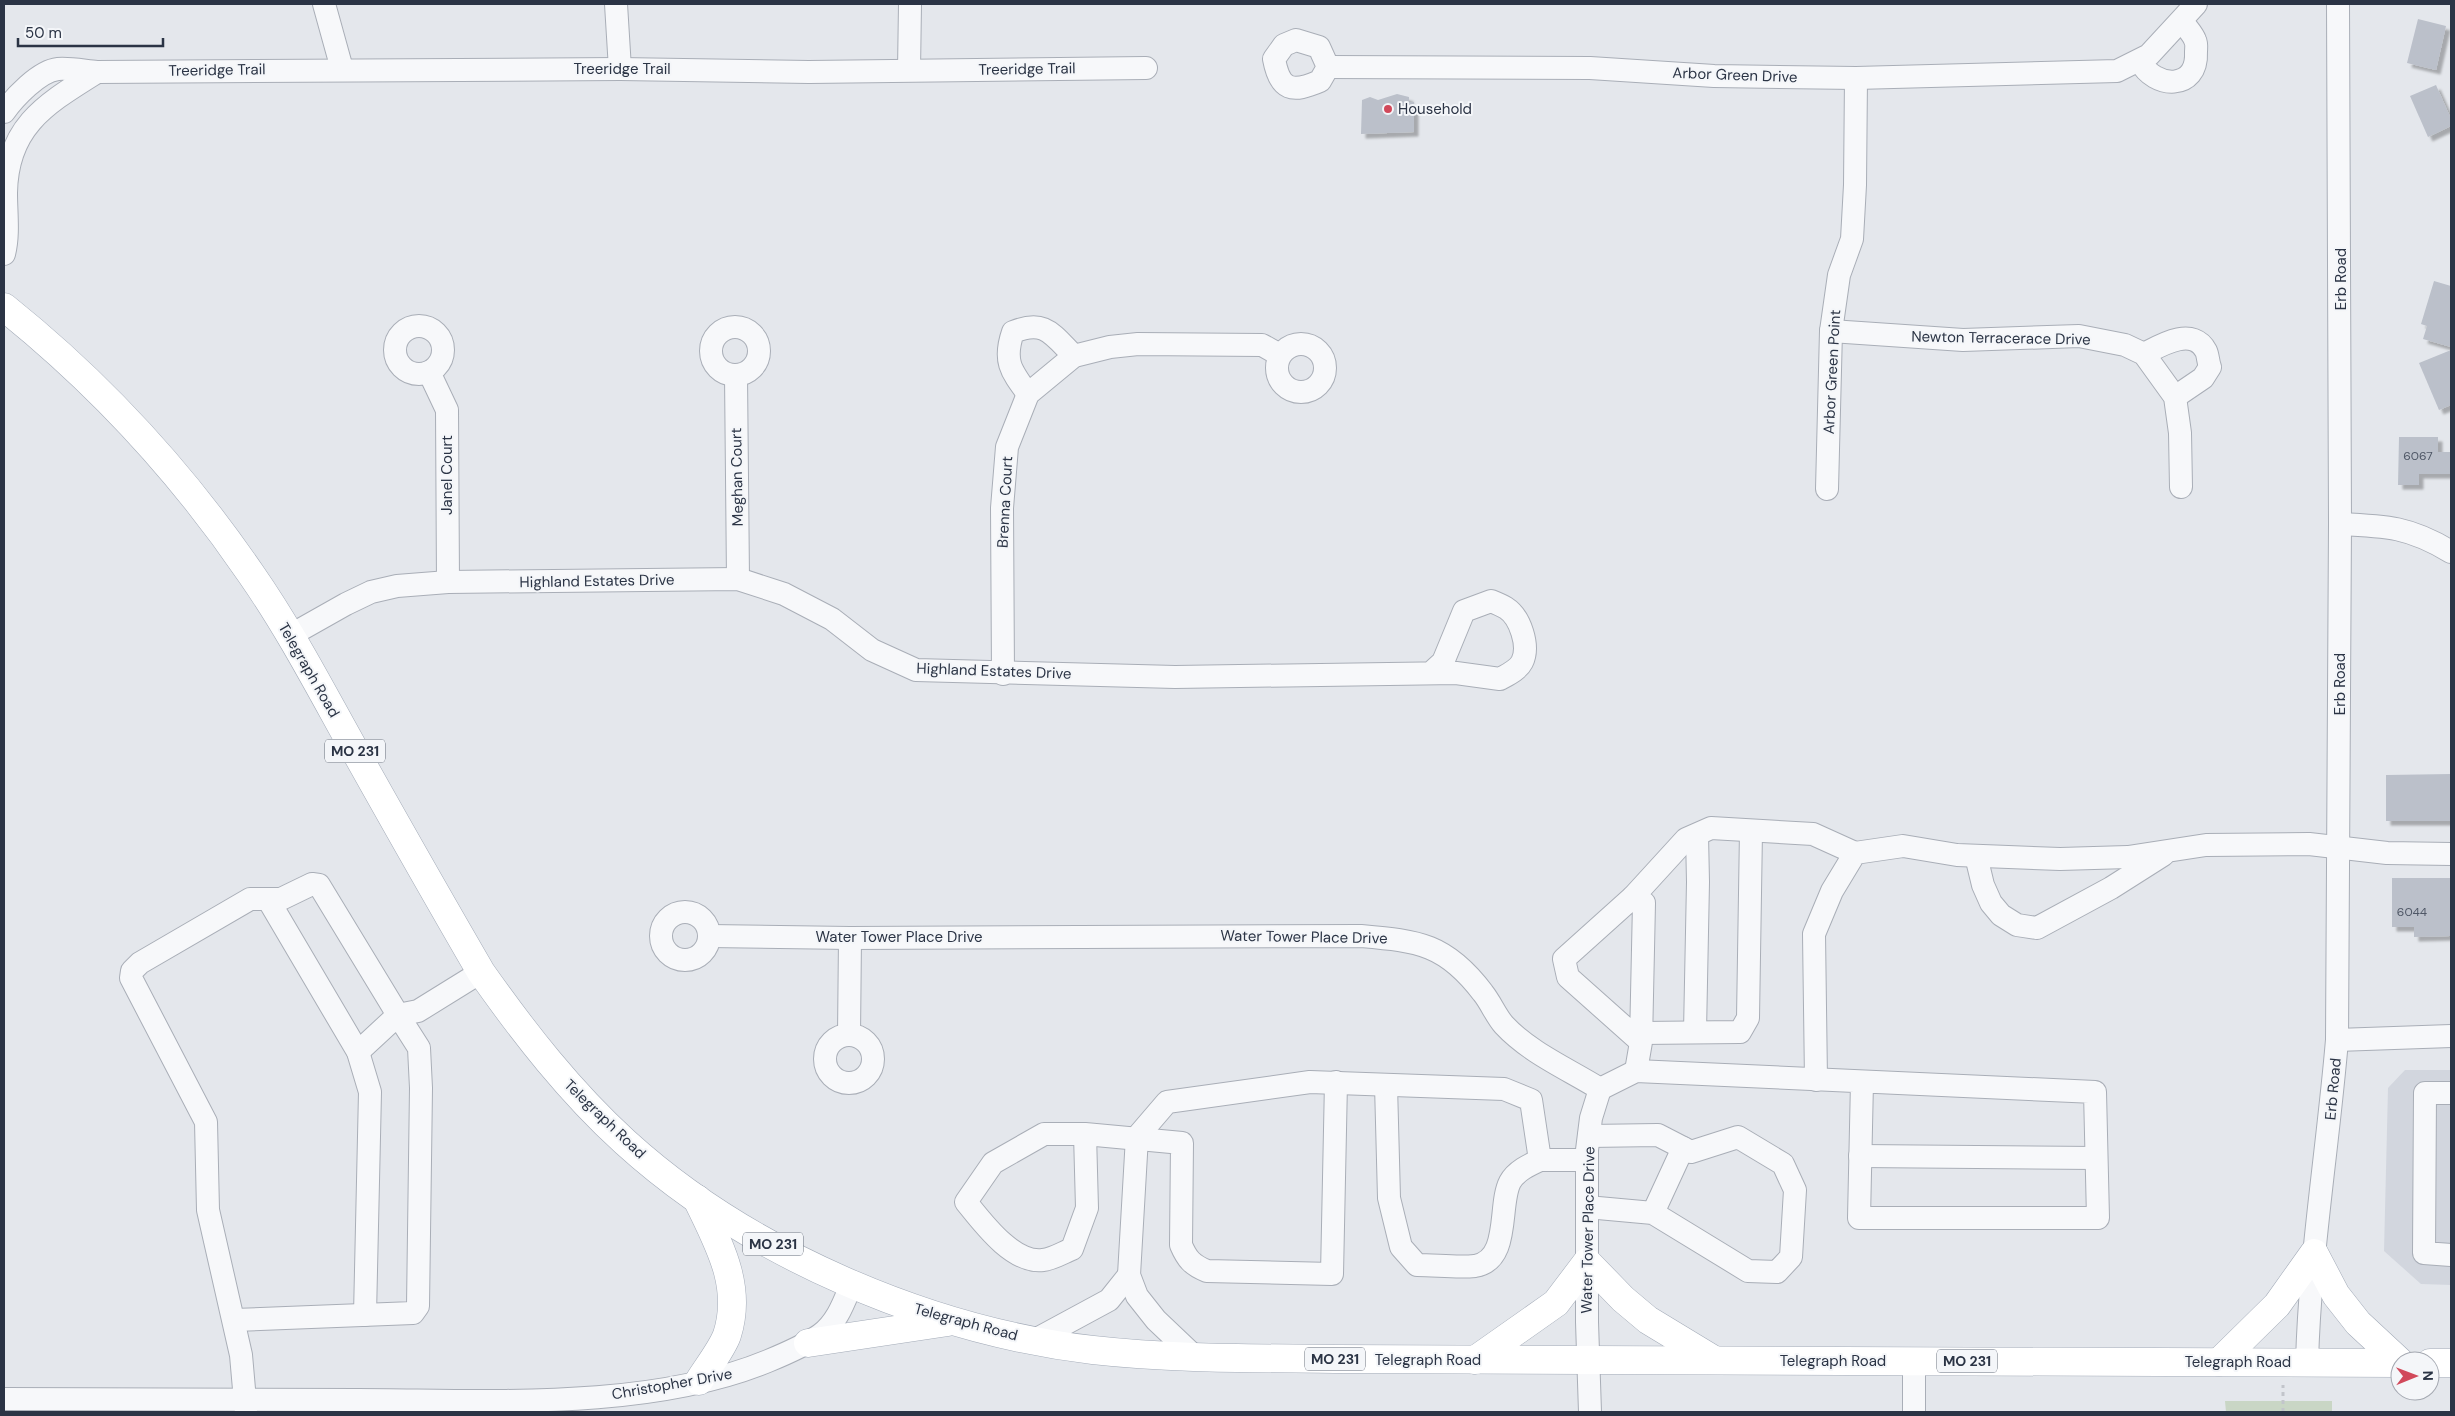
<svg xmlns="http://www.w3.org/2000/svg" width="2455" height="1416" font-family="'DM Sans',sans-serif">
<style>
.built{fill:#d2d6de}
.green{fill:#c9d6c5}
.building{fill:#bbc0ca;filter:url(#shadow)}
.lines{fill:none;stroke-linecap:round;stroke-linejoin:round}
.minor-casing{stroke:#a9aeb7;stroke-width:24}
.major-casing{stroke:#a3abb8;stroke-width:29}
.path{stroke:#c2c5cb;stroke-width:3;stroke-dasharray:4 4;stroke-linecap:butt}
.minor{stroke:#f7f8fa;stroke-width:22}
.major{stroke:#fff;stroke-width:28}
.poi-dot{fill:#d1495b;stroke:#f4f6f9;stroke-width:2}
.labels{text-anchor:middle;stroke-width:4;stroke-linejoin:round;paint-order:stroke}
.number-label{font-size:12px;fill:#4f5766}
.shield{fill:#f4f6f9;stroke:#676e7b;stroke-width:1}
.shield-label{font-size:14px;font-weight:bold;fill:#2b3445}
.street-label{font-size:15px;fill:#2b3445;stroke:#f4f6f9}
.poi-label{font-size:15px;fill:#2b3445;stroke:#f4f6f9;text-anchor:start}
</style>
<defs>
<filter id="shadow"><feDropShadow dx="4.5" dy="4.5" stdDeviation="1" flood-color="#0004"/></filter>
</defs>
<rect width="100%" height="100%" fill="#e4e7ec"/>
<polygon class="built" points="2405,1070 2451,1070 2451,1285 2421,1284 2384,1251 2388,1088"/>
<polygon class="green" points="2225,1401 2332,1401 2332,1412 2226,1412"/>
<g class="building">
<polygon points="2418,19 2446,26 2436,70 2407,63"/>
<polygon points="2436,85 2451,119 2451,126 2428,137 2410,96"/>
<polygon points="1397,94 1409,97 1409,102 1414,102 1414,132 1361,134 1362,100 1370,97 1378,100"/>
<polygon points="2434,281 2451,286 2451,347 2423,339 2427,326 2421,324"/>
<polygon points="2451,350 2451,405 2439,410 2419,363"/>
<polygon points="2399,437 2438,437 2438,452 2451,452 2451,474 2419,474 2419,485 2398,485"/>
<polygon points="2451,774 2451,821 2386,821 2386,775"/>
<polygon points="2392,878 2451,878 2450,936 2414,937 2414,927 2392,927"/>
</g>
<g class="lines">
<defs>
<g id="minor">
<polyline points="324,4 342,69"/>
<polyline points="616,4 620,69"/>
<path d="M1296,40L1319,47L1328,67L1320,81C1292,93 1280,91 1274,59L1284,45Z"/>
<path d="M2140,61C2154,89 2198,91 2196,52C2196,49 2197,44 2195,40C2193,34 2186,27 2182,21"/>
<polyline points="1328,67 1590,68 1714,76 1856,78 2117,71 2149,55 2196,4"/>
<polyline points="909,70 910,4"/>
<path d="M4,112C14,98 39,71 58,69C70,68 85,71 97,72L620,69L809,72L1146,68"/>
<path d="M4,254C9,235 6,213 6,193C7,126 46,104 97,72"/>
<circle cx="419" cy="350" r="24"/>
<circle cx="735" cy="351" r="24"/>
<polyline points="1831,331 1963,340 2079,336 2125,345 2144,354 2175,397 2180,433 2181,487"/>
<circle cx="1301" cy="368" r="24"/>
<path d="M2144,354C2161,345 2193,326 2206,351C2208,355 2208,362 2210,367L2203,378L2175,397"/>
<polyline points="429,372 447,410 448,582"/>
<polyline points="736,375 738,579"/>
<path d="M1028,394C1011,371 1003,361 1013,332C1045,319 1052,334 1074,356"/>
<polyline points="1827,489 1831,331 1839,275 1852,239 1855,185 1856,78"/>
<path d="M2340,524C2387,526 2410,527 2451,552"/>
<path d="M291,635L346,604L371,592L397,586L448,582L738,579L784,594L832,619L872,650L916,670L1175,677L1456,673L1500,679C1507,675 1518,670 1522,662C1530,646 1520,617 1506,608C1501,605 1496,603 1491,601L1464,611L1443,662L1432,672"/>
<polyline points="1003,674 1002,508 1007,447 1028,394 1074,356 1110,347 1138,344 1262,345 1280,355"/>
<polyline points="1976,856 1983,885 1991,903 2001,915 2017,925 2037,928 2111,888 2163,855"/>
<polyline points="1633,897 1686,839 1711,828 1813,834 1855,853"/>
<polyline points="269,901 358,1052 370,1092 365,1315"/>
<circle cx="685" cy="936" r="24"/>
<path d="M709,936L850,938L1361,936C1419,941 1446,944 1483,993C1491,1003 1496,1016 1504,1025C1530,1053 1568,1069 1600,1089L1591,1118L1587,1150V1322L1590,1412"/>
<polyline points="1695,1032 1698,882 1697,835"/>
<polyline points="1641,1033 1740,1032 1748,1018 1751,831"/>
<polyline points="849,1035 850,938"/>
<circle cx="849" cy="1059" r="24"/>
<polyline points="2337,1040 2451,1036"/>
<polyline points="1636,1071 1641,1042 1644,903 1633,897 1564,959 1568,977 1641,1042"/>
<polyline points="1816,1080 1814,934 1832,891 1855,853 1903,846 1957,855 2060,859 2128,857 2206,845 2309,844 2387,853 2451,854"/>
<path d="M1386,1085L1389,1198L1401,1247L1417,1265C1436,1265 1457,1268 1475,1266C1511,1260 1498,1205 1510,1182C1516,1171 1529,1165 1540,1160"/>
<polyline points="1600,1089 1636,1071 2095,1092 2098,1218 1859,1218 1862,1082"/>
<polyline points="2451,1093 2425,1093 2424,1253 2451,1255"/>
<path d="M1085,1134L1087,1208L1072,1249C1064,1252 1053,1259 1043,1260C1013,1264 983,1223 966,1202L993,1163L1044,1134H1085L1182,1143L1181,1245C1187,1259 1192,1265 1207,1271L1332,1274L1336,1082"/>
<polyline points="1860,1156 2096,1158"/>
<polyline points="1587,1207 1653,1213 1748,1271 1777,1272 1791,1257 1795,1190 1783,1164 1738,1137 1691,1152 1658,1135 1589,1136"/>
<polyline points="1653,1213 1683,1148"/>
<polyline points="234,1320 413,1313 418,1306 421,1088 419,1048 398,1015 358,1052"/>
<polyline points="1035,1340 1109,1300 1129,1275"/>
<polyline points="1195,1357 1156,1320 1137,1296 1129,1275 1137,1137 1167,1102 1310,1082 1504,1089 1531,1100 1540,1160 1587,1160"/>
<polyline points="1914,1361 1914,1412"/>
<path d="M2307,1362C2310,1254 2328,1147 2337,1040L2340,524L2338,4"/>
<path d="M4,1399C121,1399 239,1400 357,1400C486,1400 647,1411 768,1361C785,1354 804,1346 820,1335C837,1323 844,1302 852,1283"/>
<polyline points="246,1412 241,1355 208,1210 206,1122 131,978 132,971 140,963 250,899 281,899 312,884 319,885 398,1015 418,1011 481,972"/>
</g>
<g id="major">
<path d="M4,307C99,383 182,473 251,574C290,630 321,690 354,749C396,824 438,898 481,972C524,1033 570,1092 625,1142C747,1253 929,1331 1093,1350C1173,1359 1255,1358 1335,1359L2400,1363"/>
<path d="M697,1199C718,1243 743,1285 727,1335C722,1349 707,1368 699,1381"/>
<polyline points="808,1343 948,1322"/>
<polyline points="1475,1360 1556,1303 1587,1262 1623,1299 1648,1320 1714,1360"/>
<polyline points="2219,1362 2277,1305 2314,1253 2336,1295 2358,1323 2400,1362"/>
<polyline points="2430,1363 2451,1363"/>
</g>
</defs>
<use href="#minor" class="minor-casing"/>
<use href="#major" class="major-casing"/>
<polyline class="path" points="2283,1412 2283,1385"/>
<use href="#minor" class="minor"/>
<use href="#major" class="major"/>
</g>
<circle class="poi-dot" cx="1388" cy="109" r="5"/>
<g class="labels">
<g class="number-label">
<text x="2418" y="460">6067</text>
<text x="2412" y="916">6044</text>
</g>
<g class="shield">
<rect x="325" y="739.5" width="60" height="23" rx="4"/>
<rect x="743" y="1232.5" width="60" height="23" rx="4"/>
<rect x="1305" y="1347.5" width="60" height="23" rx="4"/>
<rect x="1937" y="1349.5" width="60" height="23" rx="4"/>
</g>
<g class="shield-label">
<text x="355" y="756">MO 231</text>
<text x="773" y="1249">MO 231</text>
<text x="1335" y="1364">MO 231</text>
<text x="1967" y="1366">MO 231</text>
</g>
<g class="street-label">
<text x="622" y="74">Treeridge Trail</text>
<text transform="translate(1027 69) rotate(-1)" y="5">Treeridge Trail</text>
<text transform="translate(217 70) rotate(-1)" y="5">Treeridge Trail</text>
<text transform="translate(1735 75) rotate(2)" y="5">Arbor Green Drive</text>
<text transform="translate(2341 279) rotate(-90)" y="5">Erb Road</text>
<text transform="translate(2001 338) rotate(1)" y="5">Newton Terracerace Drive</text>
<text transform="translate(1832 372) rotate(-87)" y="5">Arbor Green Point</text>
<text transform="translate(447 475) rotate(-90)" y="5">Janel Court</text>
<text transform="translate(737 477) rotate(-91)" y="5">Meghan Court</text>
<text transform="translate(1005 502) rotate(-87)" y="5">Brenna Court</text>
<text transform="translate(597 581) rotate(-1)" y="5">Highland Estates Drive</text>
<text transform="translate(309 670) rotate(60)" y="5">Telegraph Road</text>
<text transform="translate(994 671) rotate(2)" y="5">Highland Estates Drive</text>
<text transform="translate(2340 684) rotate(-90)" y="5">Erb Road</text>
<text x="899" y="942">Water Tower Place Drive</text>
<text transform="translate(1304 937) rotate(1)" y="5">Water Tower Place Drive</text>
<text transform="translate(2333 1089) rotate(-85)" y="5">Erb Road</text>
<text transform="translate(605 1119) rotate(44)" y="5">Telegraph Road</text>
<text transform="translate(1588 1230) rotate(-89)" y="5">Water Tower Place Drive</text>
<text transform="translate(966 1322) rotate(15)" y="5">Telegraph Road</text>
<text x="1428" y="1365">Telegraph Road</text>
<text x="1833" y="1366">Telegraph Road</text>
<text x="2238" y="1367">Telegraph Road</text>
<text transform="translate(672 1384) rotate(-10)" y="5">Christopher Drive</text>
</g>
<g class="poi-label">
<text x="1398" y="114">Household</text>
</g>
</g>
<rect width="2455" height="1416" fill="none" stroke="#2b3445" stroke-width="10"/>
<g transform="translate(2415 1376) rotate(89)"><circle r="24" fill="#f4f6f9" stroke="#a4a8b1"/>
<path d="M0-4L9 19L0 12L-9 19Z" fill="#d1495b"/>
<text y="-8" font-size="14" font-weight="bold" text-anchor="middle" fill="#2b3445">N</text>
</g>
<path d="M18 38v8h145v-8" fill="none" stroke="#2b3445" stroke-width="2.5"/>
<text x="25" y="38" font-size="15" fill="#2b3445" stroke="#f4f6f9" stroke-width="4" paint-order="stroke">50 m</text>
</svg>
